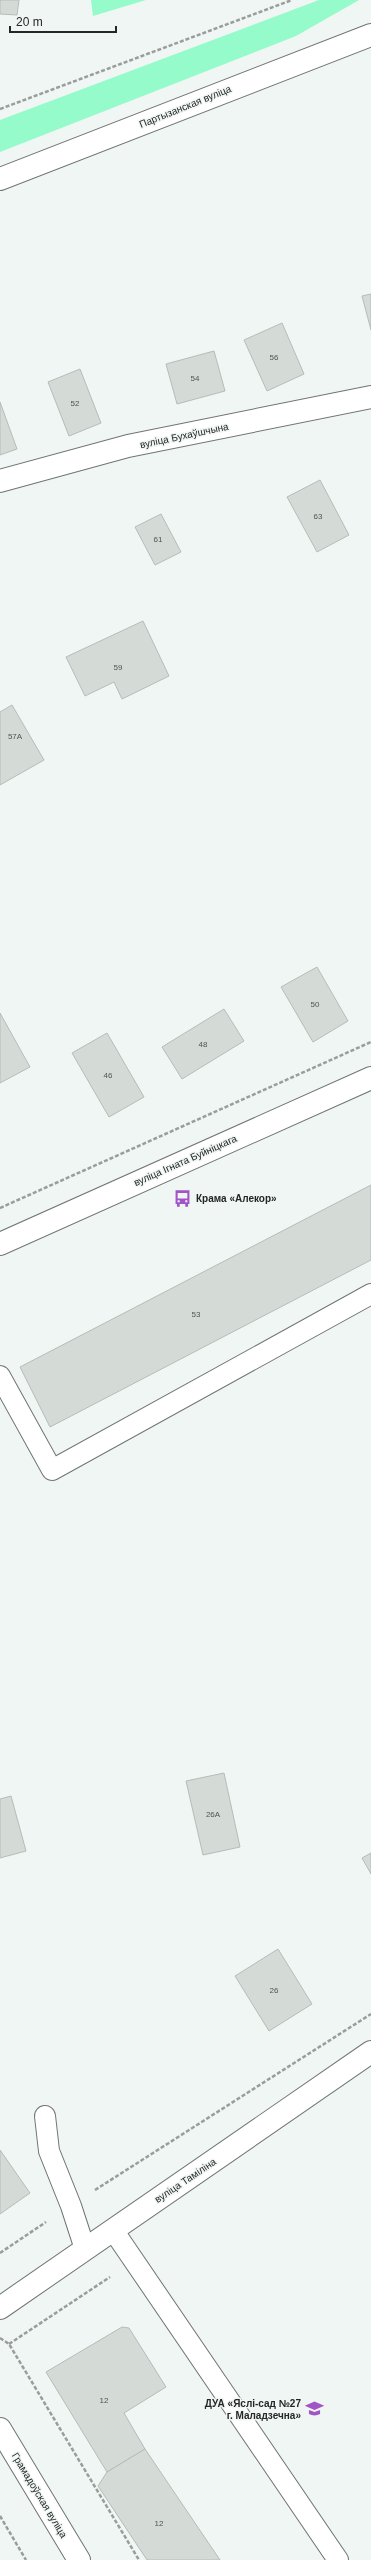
<svg xmlns="http://www.w3.org/2000/svg" width="371" height="2560" font-family="Helvetica,sans-serif">
<style>
.green{fill:#95fbcb}
.building{fill:#d4dad6;stroke:#b6bcb9}
.lines{fill:none;stroke-linecap:round;stroke-linejoin:round}
.service-casing{stroke:#707572;stroke-width:22}
.minor-casing{stroke:#707572;stroke-width:24}
.tertiary-casing{stroke:#707572;stroke-width:24}
.path{stroke:#999d9b;stroke-width:2.5;stroke-dasharray:4 2;stroke-linecap:butt}
.service{stroke:#fff;stroke-width:20}
.minor{stroke:#fff;stroke-width:22}
.tertiary{stroke:#fff;stroke-width:22}
.labels{text-anchor:middle;stroke-width:3;stroke-linejoin:round;paint-order:stroke}
.number-label{font-size:8px;fill:#515452}
.street-label{font-size:10px;fill:#252726;stroke:#f0f6f3}
.poi-label{font-size:10px;font-weight:bold;fill:#252726;stroke:#f0f6f3;text-anchor:start}
</style>
<rect width="100%" height="100%" fill="#f0f6f3"/>
<g class="green">
<polygon points="91,0 146,0 93,16"/>
<polygon points="319,0 359,0 296,36 0,152 0,120"/>
</g>
<g class="building">
<polygon points="0,0 19,0 17,15 0,14"/>
<polygon points="371,294 371,330 362,296"/>
<polygon points="282,323 304,374 267,391 244,340"/>
<polygon points="214,351 225,391 177,404 166,364"/>
<polygon points="80,369 101,423 69,436 48,382"/>
<polygon points="0,402 17,449 0,455"/>
<polygon points="320,480 349,535 317,552 287,497"/>
<polygon points="161,514 181,552 155,565 135,527"/>
<polygon points="143,621 169,676 122,699 114,682 85,696 66,657"/>
<polygon points="12,705 44,760 0,785 0,712"/>
<polygon points="317,967 348,1021 313,1042 281,987"/>
<polygon points="224,1009 244,1041 182,1079 162,1047"/>
<polygon points="0,1013 30,1067 0,1083"/>
<polygon points="107,1033 144,1097 109,1117 72,1053"/>
<polygon points="371,1185 371,1260 50,1427 20,1367"/>
<polygon points="224,1773 240,1847 203,1855 186,1781"/>
<polygon points="11,1796 26,1851 0,1858 0,1799"/>
<polygon points="371,1853 371,1874 362,1858"/>
<polygon points="278,1949 312,2004 269,2031 235,1976"/>
<polygon points="0,2150 30,2193 0,2214"/>
<polygon points="122,2327 129,2328 166,2387 124,2413 145,2449 107,2472 46,2372"/>
<polygon points="145,2449 220,2560 147,2560 98,2486 107,2472"/>
</g>
<g class="lines">
<defs>
<g id="service">
<polyline points="0,1376 52,1470 371,1294"/>
<polyline points="45,2116 49,2151 71,2206 85,2249"/>
<polyline points="113,2230 338,2560"/>
</g>
<g id="minor">
<polyline points="0,179 371,35"/>
<polyline points="0,481 128,446 371,397"/>
<polyline points="0,2308 371,2052"/>
</g>
<g id="tertiary">
<polyline points="0,1244 371,1078"/>
<polyline points="0,2429 79,2560"/>
</g>
</defs>
<use href="#service" class="service-casing"/>
<use href="#minor" class="minor-casing"/>
<use href="#tertiary" class="tertiary-casing"/>
<g class="path">
<polyline points="0,109 292,0"/>
<polyline points="0,1208 371,1042"/>
<polyline points="95,2190 371,2014"/>
<polyline points="0,2253 46,2222"/>
<polyline points="0,2338 9,2344 139,2560"/>
<polyline points="9,2344 110,2277"/>
<polyline points="0,2516 26,2560"/>
</g>
<use href="#service" class="service"/>
<use href="#minor" class="minor"/>
<use href="#tertiary" class="tertiary"/>
</g>
<defs>
<symbol id="bus-bare" viewBox="-9 -9 18 18"><path d="M-5-6H5V4H4V6H2V4H-2V6H-4V4H-5ZM-3.5-4V0h7V-4ZM-3.5 1.2v1.5H-2V1.2ZM2 1.2v1.5H3.5V1.2Z" fill="#a155c7" stroke="#f0f6f3" stroke-width="2.5" paint-order="stroke"/></symbol>
<symbol id="school-bare" viewBox="-9 -9 18 18"><path d="M0-5L7-2L0 1L-7-2ZM-4 1L0 2.5L4 1V4Q0 6-4 4Z" fill="#a155c7" stroke="#f0f6f3" stroke-width="2.5" paint-order="stroke"/></symbol>
</defs>
<g fill-rule="evenodd">
<use href="#bus-bare" x="170" y="1186" width="25" height="25"/>
<use href="#school-bare" x="302" y="2396" width="25" height="25"/>
</g>
<g class="labels">
<g class="number-label">
<text x="274" y="360">56</text>
<text x="195" y="381">54</text>
<text x="75" y="406">52</text>
<text x="318" y="519">63</text>
<text x="158" y="542">61</text>
<text x="118" y="670">59</text>
<text x="15" y="739">57А</text>
<text x="315" y="1007">50</text>
<text x="203" y="1047">48</text>
<text x="108" y="1078">46</text>
<text x="196" y="1317">53</text>
<text x="213" y="1817">26А</text>
<text x="274" y="1993">26</text>
<text x="104" y="2403">12</text>
<text x="159" y="2526">12</text>
</g>
<g class="street-label">
<text transform="translate(185 106) rotate(-22)" y="4">Партызанская вуліца</text>
<text transform="translate(184 435) rotate(-12)" y="4">вуліца Бухаўшчына</text>
<text transform="translate(185 1160) rotate(-24)" y="4">вуліца Ігната Буйніцкага</text>
<text transform="translate(185 2180) rotate(-34)" y="4">вуліца Таміліна</text>
<text transform="translate(40 2495) rotate(59)" y="4">Грамадоўская вуліца</text>
</g>
<g class="poi-label">
<text x="196" y="1202">Крама «Алекор»</text>
<text x="301" y="2407" text-anchor="end">ДУА «Яслі-сад №27<tspan x="301" dy="12">г. Маладзечна»</tspan></text>
</g>
</g>
<path d="M10 26v6h106v-6" fill="none" stroke="#252726" stroke-width="2"/>
<text x="16" y="26" font-size="12" fill="#252726" stroke="#f0f6f3" stroke-width="3" paint-order="stroke">20 m</text>
</svg>
